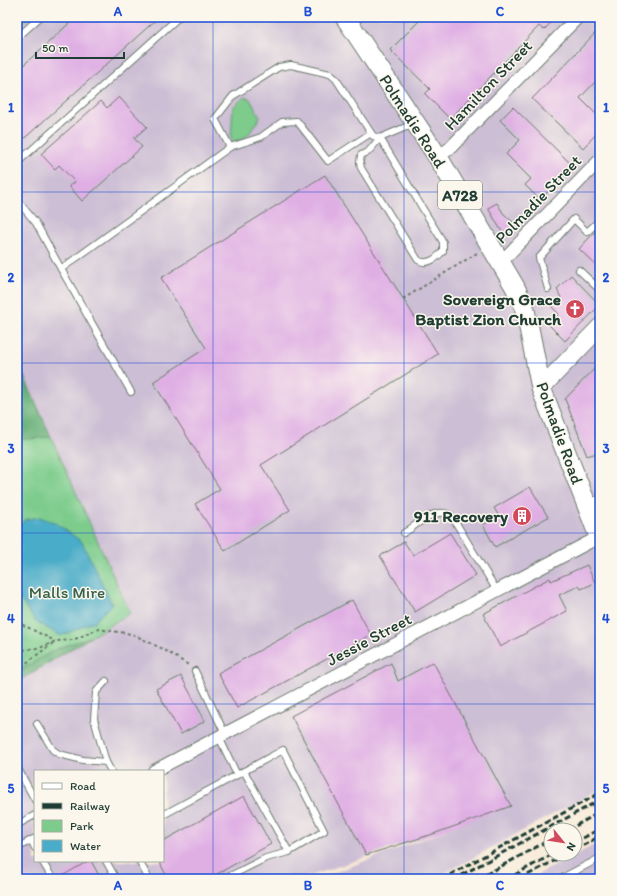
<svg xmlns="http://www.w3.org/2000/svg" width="617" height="896" font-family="Itim,sans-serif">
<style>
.industrial{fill:#ccbed4;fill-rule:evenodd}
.green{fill:#7dcc8c;stroke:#4e8460}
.forest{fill:#66b078;stroke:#427656}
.water{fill:#49acc8;stroke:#34747e}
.building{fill:#dfafe4}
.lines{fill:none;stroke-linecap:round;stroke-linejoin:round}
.service-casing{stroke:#6b796c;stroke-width:8}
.minor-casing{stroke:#6b796c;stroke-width:14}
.secondary-casing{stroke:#6b796c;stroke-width:19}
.primary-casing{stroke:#6b796c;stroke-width:21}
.path{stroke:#6b796c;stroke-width:2;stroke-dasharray:3 3;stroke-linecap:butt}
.service{stroke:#fff;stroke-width:6}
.minor{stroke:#fff;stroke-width:12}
.secondary{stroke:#fff;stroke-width:17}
.primary{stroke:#fff;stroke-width:19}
.rail{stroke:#1f3d34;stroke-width:3;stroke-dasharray:6 3;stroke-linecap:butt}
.grid{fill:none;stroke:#1d4ed8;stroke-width:1;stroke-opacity:0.55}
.labels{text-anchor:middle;stroke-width:3;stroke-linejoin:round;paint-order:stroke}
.shield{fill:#fbf7ec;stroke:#61756b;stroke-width:1}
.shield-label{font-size:16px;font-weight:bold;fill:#1f3d34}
.street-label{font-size:17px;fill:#1f3d34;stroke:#fbf7ec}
.poi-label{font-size:17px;font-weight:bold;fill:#1f3d34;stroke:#fbf7ec;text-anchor:end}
.park-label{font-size:17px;fill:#36614a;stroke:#fbf7ec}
.neatline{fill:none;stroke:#1d4ed8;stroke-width:1.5}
.grid-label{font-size:13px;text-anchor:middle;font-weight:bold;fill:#1d4ed8}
</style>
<rect width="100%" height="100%" fill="#fbf7ec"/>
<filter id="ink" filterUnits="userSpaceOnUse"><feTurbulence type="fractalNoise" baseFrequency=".025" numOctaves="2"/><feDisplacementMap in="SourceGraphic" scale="8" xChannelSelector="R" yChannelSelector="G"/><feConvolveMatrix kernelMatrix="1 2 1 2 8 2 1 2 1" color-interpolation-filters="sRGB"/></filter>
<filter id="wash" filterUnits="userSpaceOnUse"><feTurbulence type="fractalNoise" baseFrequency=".012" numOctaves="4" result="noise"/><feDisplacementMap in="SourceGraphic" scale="16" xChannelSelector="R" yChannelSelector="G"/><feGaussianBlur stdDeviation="0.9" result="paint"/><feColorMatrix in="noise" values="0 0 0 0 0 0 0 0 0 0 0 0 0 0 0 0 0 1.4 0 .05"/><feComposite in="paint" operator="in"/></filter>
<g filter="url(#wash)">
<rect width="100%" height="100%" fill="#f8e9d5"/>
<g class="industrial">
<path d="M30,17H600V789L434,879H317L455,827L301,879H17V682L130,612L17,361V29ZM35,771H163V861H35Z"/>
<polygon points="600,842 600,879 529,879"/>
</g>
<g class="green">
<polygon points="17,17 31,17 17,29"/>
<path d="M244,97L250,99L260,117C254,127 247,141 233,142L231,138L233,107Z"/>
<polygon points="17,361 130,613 17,682"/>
</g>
<g class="forest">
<polygon points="17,361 51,437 17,440"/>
<polygon points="90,637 17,682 17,672 56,649"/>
</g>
<polygon class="water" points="39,517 56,523 82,542 112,604 95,621 61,636 36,622 17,595 17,527 25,520"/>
<g id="blocks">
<g class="building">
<polygon points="76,17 159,17 17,145 17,71"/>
<polygon points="423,17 556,17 544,30 539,26 450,119 425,94 430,89 390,50"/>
<polygon points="600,28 600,87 595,82 580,98 600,118 600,130 583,148 532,99"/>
<polygon points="119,97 147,127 134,138 142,147 82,201 69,186 75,182 59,165 55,169 41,154 101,101 107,108"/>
<polygon points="513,107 573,166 540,200 525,185 531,179 506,154 520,140 500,120"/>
<polygon points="325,175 438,354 261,465 290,510 225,551 195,504 220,489 153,382 206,348 161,278"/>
<polygon points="497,203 503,213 516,225 505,237 488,208"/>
<polygon points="600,226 600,269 579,249"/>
<polygon points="571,275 600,305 565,341 549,325 559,314 548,303 561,298 557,289"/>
<polygon points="600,363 600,452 587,456 565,399"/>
<polygon points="530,487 548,517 495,547 483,525 499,516 494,508"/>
<polygon points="450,533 476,575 415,612 380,556 404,542 413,555"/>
<polygon points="587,565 595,583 581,589 579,586 559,595 567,611 500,647 483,614 550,578 551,581"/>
<polygon points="352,600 371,635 237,708 218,673"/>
<polygon points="433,662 511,806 433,834 366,855 291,716 391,663 398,681"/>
<polygon points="181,676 205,721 181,734 156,689"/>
<polygon points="244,796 271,844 208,879 168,879 159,861 163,861 163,841"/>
<polygon points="88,861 91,861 101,879 57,879"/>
</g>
</g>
</g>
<g filter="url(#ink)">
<use href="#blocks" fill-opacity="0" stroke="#6b796c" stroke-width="1"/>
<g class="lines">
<defs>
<g id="service">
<polyline points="17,38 40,17"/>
<path d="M380,138L443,242V251C437,258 427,266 418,260L361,168L360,162L361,155L368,152Z"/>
<polyline points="230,147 261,137 282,122 297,121 328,161 371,133"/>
<polyline points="17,163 179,17"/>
<polyline points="17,200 36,223 61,269 230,147 215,119 233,96 279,67 291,65 330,74 336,79 373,136 380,138 413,124"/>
<polyline points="61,269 131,392"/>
<polyline points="579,270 600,290"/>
<polyline points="548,289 539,258 574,219 587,232 600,220"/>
<polyline points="588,502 600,499"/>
<path d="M404,533C414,527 434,508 447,514C451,515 454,520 456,523L497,591"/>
<polyline points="195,671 225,734"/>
<polyline points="106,681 96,692 94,719 106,762"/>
<polyline points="37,724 53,750 59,754 83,760 106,762 111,771"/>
<polyline points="219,737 237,775"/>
<polyline points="17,767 35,800"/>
<polyline points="244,771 289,852"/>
<polyline points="163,815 283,750 324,831 289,852 266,858 224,879"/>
<polyline points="17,825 35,815"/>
<polyline points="31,840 35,848"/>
<polyline points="17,848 35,838"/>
<polyline points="42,861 53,879"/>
<polyline points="106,861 116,879"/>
<polyline points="139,861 149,879"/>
<polyline points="560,879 600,858"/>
</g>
<g id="minor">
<polyline points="438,157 450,148 578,17"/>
<polyline points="501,262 600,160"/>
<polyline points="154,771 599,537"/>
</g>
<polyline id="secondary" points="541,388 600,327"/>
<polyline id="primary" points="345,17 438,157 515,287 524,306 529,328 541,388 600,539"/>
</defs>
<use href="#service" class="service-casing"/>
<use href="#minor" class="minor-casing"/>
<use href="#secondary" class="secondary-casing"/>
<use href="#primary" class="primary-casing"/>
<g class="path">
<polyline points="403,299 477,253"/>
<polyline points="17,622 55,641"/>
<polyline points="17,651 42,647 56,641 73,640 98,629 132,634 163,649 190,666"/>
<polyline points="17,670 53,643"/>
</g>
<use href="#service" class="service"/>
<use href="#minor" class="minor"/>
<use href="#secondary" class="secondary"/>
<use href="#primary" class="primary"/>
<g class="rail">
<polyline points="568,830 600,812"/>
<polyline points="575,842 600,829"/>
<polyline points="575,850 600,836"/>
<polyline points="442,879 600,793"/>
<polyline points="454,879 600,800"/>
<polyline points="478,879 551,839"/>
<polyline points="507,879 553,854"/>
<polyline points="520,879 567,854"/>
</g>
</g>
</g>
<path class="grid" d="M213,17V879M404,17V879M17,192H600M17,363H600M17,533H600M17,704H600"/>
<defs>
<symbol id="church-disc" viewBox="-11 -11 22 22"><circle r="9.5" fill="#d1495b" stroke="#fbf7ec"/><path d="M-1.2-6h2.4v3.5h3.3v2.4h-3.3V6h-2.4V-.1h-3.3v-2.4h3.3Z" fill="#fff"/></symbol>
<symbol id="building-disc" viewBox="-11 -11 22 22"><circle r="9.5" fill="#d1495b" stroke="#fbf7ec"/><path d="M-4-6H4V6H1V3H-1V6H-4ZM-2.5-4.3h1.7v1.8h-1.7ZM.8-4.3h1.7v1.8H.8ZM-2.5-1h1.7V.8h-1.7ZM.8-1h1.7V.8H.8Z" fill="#fff"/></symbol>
</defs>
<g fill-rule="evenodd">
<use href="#church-disc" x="564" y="298" width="22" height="22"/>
<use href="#building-disc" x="511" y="505" width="22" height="22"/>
</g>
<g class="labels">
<rect class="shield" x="438" y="181" width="44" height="28" rx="3"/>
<g class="shield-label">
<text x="460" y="201">A728</text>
</g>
<g class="street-label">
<text transform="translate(488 85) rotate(-46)" y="6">Hamilton Street</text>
<text transform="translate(413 121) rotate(57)" y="6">Polmadie Road</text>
<text transform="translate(538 199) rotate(-46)" y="6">Polmadie Street</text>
<text transform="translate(560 433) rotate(70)" y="6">Polmadie Road</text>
<text transform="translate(369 639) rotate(-28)" y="6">Jessie Street</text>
</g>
<g class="poi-label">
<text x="561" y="305">Sovereign Grace<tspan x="561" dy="20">Baptist Zion Church</tspan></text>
<text x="508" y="522">911 Recovery</text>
</g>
<g class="park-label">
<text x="67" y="598">Malls Mire</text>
</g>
</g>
<rect width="617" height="896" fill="none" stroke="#fbf7ec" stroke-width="44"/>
<rect x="34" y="770" width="130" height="92" fill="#fbf7ec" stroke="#a3ada2"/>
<rect x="42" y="783" width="20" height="6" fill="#ffffff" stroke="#a3ada2"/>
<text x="70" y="790" font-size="12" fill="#1f3d34">Road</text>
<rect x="42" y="803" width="20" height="6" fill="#1f3d34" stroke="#a3ada2"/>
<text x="70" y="810" font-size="12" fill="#1f3d34">Railway</text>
<rect x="42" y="820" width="20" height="12" fill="#7dcc8c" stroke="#a3ada2"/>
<text x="70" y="830" font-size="12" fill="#1f3d34">Park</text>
<rect x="42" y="840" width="20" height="12" fill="#49acc8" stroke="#a3ada2"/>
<text x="70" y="850" font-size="12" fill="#1f3d34">Water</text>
<g transform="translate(563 842) rotate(120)"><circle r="19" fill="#fbf7ec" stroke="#a3ada2"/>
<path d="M0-3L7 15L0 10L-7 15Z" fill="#d1495b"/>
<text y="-6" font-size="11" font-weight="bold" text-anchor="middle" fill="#1f3d34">N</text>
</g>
<path d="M36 52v6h88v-6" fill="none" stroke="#1f3d34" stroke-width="2"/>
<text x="42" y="52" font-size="12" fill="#1f3d34" stroke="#fbf7ec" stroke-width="3" paint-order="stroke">50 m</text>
<rect x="22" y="22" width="573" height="852" class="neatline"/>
<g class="grid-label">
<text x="118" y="16">A</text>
<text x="308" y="16">B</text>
<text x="500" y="16">C</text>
<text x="11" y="112">1</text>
<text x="606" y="112">1</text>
<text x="11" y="282">2</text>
<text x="606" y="282">2</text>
<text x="11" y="453">3</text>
<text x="606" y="453">3</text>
<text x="11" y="623">4</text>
<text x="606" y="623">4</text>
<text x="11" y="793">5</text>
<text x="606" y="793">5</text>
<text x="118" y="890">A</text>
<text x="308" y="890">B</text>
<text x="500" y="890">C</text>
</g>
</svg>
